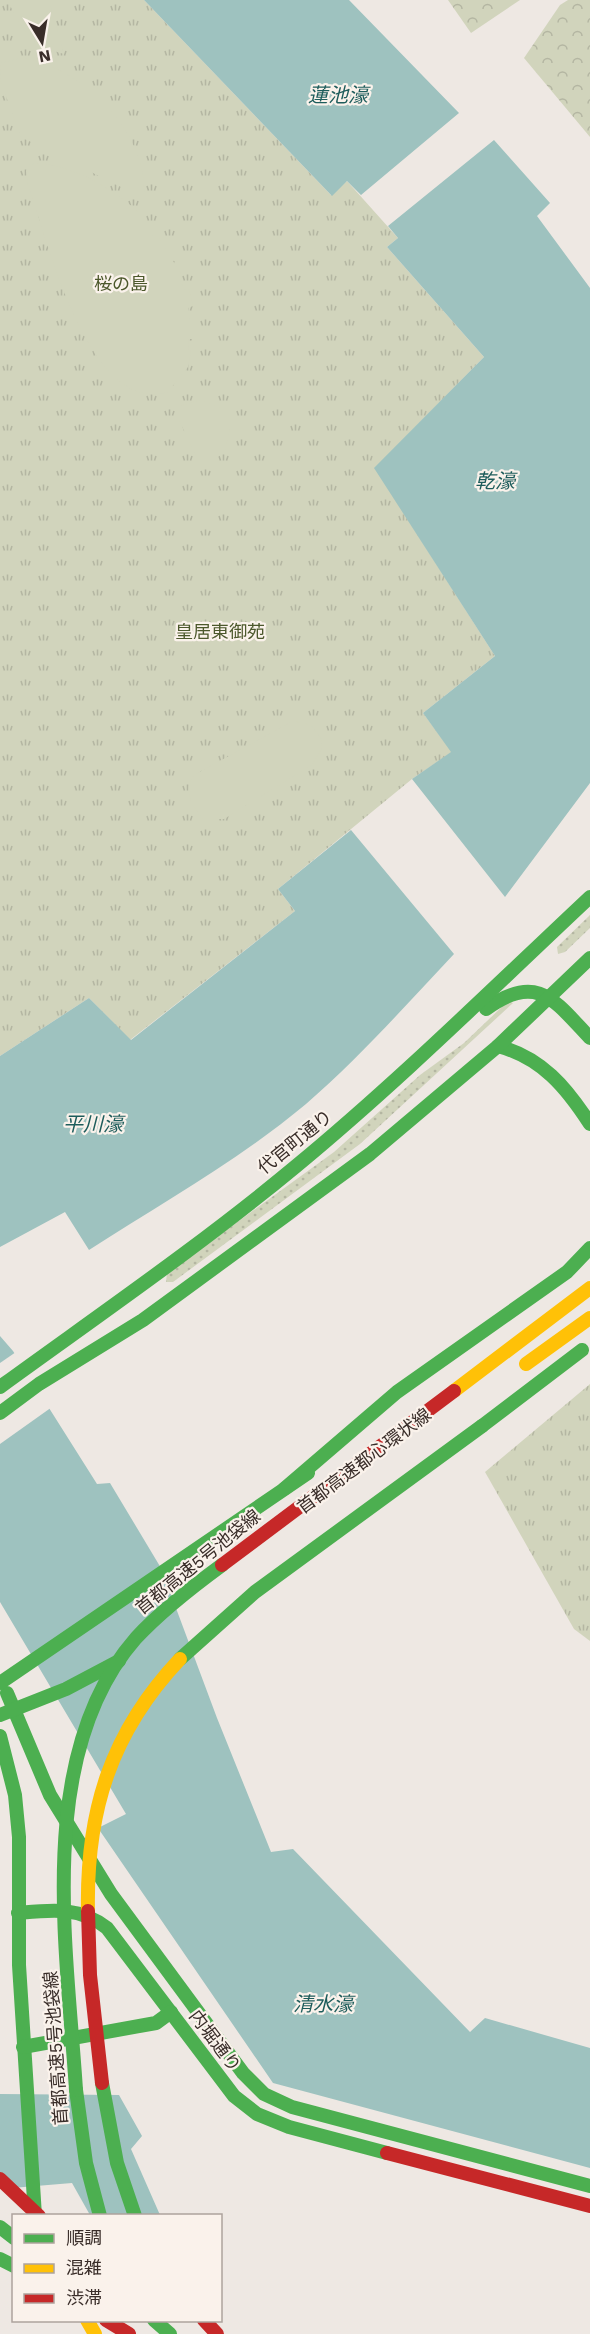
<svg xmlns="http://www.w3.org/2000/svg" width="590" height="2334" font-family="'Work Sans','Noto Sans JP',sans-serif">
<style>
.grass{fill:url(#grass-dots)}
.forest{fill:url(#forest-crowns)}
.park{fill:url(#park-tufts)}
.garden{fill:#d1d4bc}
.water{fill:#9ec2bf}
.pier{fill:#eee8e3}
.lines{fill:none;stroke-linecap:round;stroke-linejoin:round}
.fast{stroke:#4caf50;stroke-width:14}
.slow{stroke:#ffc107;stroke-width:14}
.jam{stroke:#c62828;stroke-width:14}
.fast-bridge{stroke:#4caf50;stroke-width:14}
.slow-bridge{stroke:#ffc107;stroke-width:14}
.jam-bridge{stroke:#c62828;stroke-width:14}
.labels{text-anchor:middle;stroke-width:4.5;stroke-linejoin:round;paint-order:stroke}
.park-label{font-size:18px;fill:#4c582c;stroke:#faf2eb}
.street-label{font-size:18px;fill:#392d29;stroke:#faf2eb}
.water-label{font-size:20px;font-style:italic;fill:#1d5c5b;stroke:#faf2eb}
</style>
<defs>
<pattern id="grass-dots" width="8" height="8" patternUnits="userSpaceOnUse" patternTransform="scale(1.5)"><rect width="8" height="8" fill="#d1d4bc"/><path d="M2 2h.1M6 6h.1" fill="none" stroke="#b4b6a2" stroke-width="1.8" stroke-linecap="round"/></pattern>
<pattern id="forest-crowns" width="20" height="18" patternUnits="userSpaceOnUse" patternTransform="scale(1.5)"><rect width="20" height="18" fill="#d1d4bc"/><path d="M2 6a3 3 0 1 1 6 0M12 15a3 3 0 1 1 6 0" fill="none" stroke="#b4b6a2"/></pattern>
<pattern id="park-tufts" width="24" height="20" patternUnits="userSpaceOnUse" patternTransform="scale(1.5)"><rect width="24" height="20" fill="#d1d4bc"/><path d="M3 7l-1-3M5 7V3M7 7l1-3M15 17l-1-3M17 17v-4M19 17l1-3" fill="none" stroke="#b4b6a2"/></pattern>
</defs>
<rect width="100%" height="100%" fill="#eee8e3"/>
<g class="grass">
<polygon points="590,915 590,928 565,952 558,954 557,947"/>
<polygon points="508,1001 513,1003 360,1144 173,1282 166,1282 167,1273 334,1152 420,1075 464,1043"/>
</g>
<g class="forest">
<polygon points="448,0 520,0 471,33"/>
<polygon points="568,0 590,0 590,137 524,58 560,5"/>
</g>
<g class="park">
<polygon points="0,0 144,0 331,195 347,181 398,238 387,247 484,357 375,468 495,656 423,713 452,752 412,779 278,889 295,911 130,1040 89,998 0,1056"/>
<polygon points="590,1384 590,1641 574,1629 485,1472"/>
</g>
<g class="garden">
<path d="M7,0H49L64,54C26,43 24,31 7,0Z"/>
<path d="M21,58C82,67 147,131 144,195L141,197L21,137L0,80L1,63Z"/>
<path d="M37,163C77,166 122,193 148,222L145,226L153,236L156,233L181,274L178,277L185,290L189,289L193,306L188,308L190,321H193V339H189L188,350L191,351L188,367L168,392C88,416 47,238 28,185L26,171L29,165Z"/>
<polygon points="200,400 220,408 230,428 225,450 213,462 204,462 196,456 176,414 180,406"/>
<path d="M293,721L311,725L322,740L321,750L312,765L224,819H203C192,807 182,789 194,775Z"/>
</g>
<g class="water">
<polygon points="144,0 349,0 459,113 361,195 347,181 332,196"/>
<polygon points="494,140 550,203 537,216 590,288 590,783 505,897 412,779 451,752 423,713 495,656 374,468 484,357 387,247 398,238 388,226"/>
<path d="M351,830L454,954C406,1005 359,1058 306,1104C239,1160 162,1203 89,1250L65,1212L0,1247V1056L89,998L131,1040L295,911L278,889Z"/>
<polygon points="0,1336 13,1351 97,1484 110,1483 161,1568 217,1718 271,1852 293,1849 470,2032 485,2018 590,2048 590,2168 273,2083 98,1828 126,1814 0,1602"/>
<polygon points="0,2094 119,2095 142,2136 131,2149 160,2215 90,2215 72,2183 0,2189"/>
</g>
<polygon class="pier" points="16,1352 52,1407 0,1444 0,1363"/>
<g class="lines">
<g class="fast">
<path d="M486,1009C537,972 554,1000 590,1038"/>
<path d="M498,1046C542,1058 566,1087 590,1124"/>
<path d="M0,1387C99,1315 201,1245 295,1167C398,1082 493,988 590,897"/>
<polyline points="0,1413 39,1384 143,1320 370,1154 498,1046 590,958"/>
<polyline points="482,1426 582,1350"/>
<polyline points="284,1489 397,1392 567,1272 590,1248"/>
<polyline points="7,1693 50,1795 111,1894 243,2073 264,2094 292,2107 590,2186"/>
<polyline points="0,1736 15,1795 19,1837 19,1965 35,2216"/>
<path d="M18,1913C51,1910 79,1906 107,1928L234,2096L257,2114L289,2127L387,2153"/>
<polyline points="23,2047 156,2023 171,2012"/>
<polyline points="102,2083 117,2163 135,2216"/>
<polyline points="76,2090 86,2163 100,2216"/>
<polyline points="0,2259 14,2266"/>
<polyline points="154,2320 170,2334"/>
</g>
<g class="slow">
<polyline points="526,1364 590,1318"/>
<polyline points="454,1391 590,1288"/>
<polyline points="87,2320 95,2334"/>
</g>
<g class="jam">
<polyline points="387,2153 590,2206"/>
<polyline points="106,2320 129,2334"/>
<polyline points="204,2320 217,2334"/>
</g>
<g class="fast-bridge">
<polyline points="180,1659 255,1592 482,1426"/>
<polyline points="0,1683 308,1473"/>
<polyline points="0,1715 66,1689 119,1661"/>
<path d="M76,2090C67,1948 34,1754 136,1638C162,1610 192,1587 222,1565"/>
<polyline points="0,2227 14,2238"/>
</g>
<path class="slow-bridge" d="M88,1911C86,1811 111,1732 180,1659"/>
<g class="jam-bridge">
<polyline points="222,1565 454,1391"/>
<polyline points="88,1911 90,1975 102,2083"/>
<polyline points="0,2179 39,2216"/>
</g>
</g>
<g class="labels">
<g class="park-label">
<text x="121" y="290">桜の島</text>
<text x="220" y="638">皇居東御苑</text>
</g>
<g class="street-label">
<text transform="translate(295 1142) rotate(-39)" y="6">代官町通り</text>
<text transform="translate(364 1461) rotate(-37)" y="6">首都高速都心環状線</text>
<text transform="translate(198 1562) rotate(-39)" y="6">首都高速5号池袋線</text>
<text transform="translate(215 2041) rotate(53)" y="6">内堀通り</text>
<text transform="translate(56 2048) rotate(-94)" y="6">首都高速5号池袋線</text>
</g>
<g class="water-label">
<text x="338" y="102">蓮池濠</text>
<text x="495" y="488">乾濠</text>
<text x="93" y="1131">平川濠</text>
<text x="323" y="2011">清水濠</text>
</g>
</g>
<rect x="12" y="2214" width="210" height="108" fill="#faf2eb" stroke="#ada39d" stroke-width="1.5"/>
<rect x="24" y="2234" width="30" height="9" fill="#4caf50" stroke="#ada39d" stroke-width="1.5"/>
<text x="66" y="2244" font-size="18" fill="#392d29">順調</text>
<rect x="24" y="2264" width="30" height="9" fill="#ffc107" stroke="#ada39d" stroke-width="1.5"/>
<text x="66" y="2274" font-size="18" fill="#392d29">混雑</text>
<rect x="24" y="2294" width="30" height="9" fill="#c62828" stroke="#ada39d" stroke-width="1.5"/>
<text x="66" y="2304" font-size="18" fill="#392d29">渋滞</text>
<g transform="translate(42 42) rotate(169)" stroke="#faf2eb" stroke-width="4.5" paint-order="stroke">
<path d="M0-4.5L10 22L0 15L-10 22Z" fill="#392d29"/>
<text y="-9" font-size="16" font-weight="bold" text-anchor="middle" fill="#392d29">N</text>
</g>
</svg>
